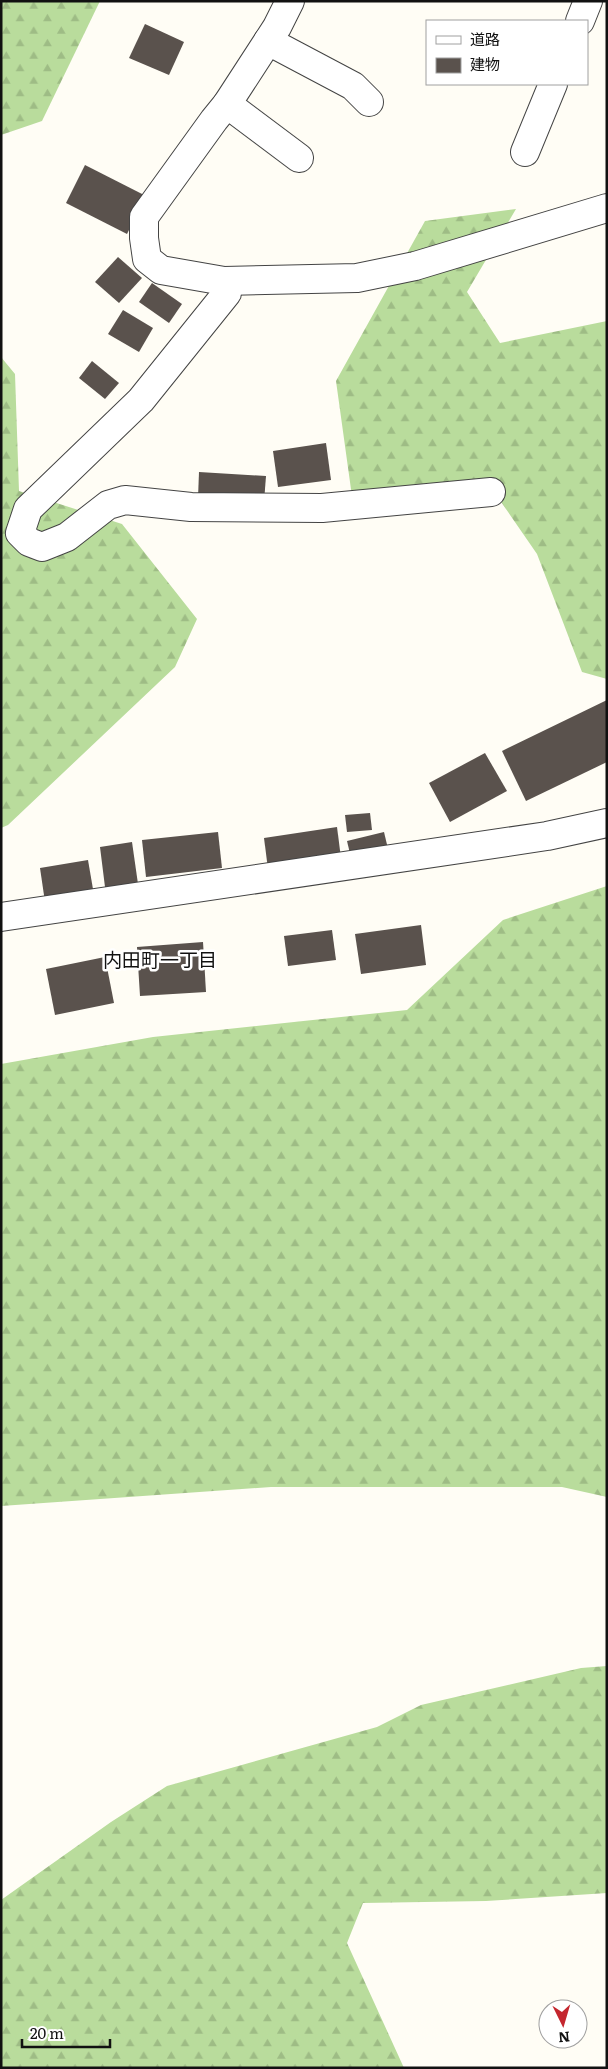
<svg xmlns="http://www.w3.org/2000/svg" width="608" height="2069" font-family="Literata,'Noto Sans JP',serif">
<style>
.forest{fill:url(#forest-firs)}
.building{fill:#5a524d}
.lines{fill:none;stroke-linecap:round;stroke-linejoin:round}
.street-casing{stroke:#444;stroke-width:30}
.street{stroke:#fff;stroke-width:28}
.labels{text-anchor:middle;stroke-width:5;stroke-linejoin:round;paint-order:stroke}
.neighbourhood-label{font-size:19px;fill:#111;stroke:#fff}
</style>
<defs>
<pattern id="forest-firs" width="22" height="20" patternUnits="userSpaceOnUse" patternTransform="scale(1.25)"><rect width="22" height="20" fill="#b9dc9c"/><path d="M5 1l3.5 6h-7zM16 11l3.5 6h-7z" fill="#9ebc85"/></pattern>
</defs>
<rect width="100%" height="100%" fill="#fffdf5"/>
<g class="forest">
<polygon points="1,1 100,1 42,121 1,135"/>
<polygon points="516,209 467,292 500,343 607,321 607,679 582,672 537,554 497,496 355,518 336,381 425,221"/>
<polygon points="1,357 15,374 19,491 122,524 197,619 175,667 8,825 1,828"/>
<polygon points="607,886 607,1497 562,1487 271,1487 1,1506 1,1064 153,1037 407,1010 503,920"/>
<polygon points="607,1666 607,1893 486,1901 363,1903 347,1943 404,2068 1,2068 1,1900 111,1822 167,1786 377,1727 421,1705 581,1668"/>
</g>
<g class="building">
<polygon points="145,24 184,42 169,75 129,58"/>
<polygon points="85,165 146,196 127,234 66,203"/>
<polygon points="118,257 142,278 119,303 95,282"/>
<polygon points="152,283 182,304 169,323 139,302"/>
<polygon points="123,310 153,328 139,352 108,334"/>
<polygon points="92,361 119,383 105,399 79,378"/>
<polygon points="326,443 331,480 278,487 273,451"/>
<polygon points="199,472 266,476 264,502 198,498"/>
<polygon points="607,700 607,762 526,801 502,751"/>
<polygon points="485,753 507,791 450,822 429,783"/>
<polygon points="370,813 372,830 347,832 345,815"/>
<polygon points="337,827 341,858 268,869 264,838"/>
<polygon points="218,832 222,868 146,877 142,840"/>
<polygon points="384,832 389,853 352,862 347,841"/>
<polygon points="132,842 139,891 106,895 100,847"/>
<polygon points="88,860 94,895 45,902 40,868"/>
<polygon points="421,925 426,965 361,974 355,934"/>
<polygon points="332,930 336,960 288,966 284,936"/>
<polygon points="203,942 206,992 140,996 137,947"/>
<polygon points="105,957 114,1003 55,1015 46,969"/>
</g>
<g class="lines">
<defs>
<g id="street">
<polyline points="290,1 277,27 227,104 214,120 144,217 144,238 147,259 161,270 224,281 357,278 415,266 607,208"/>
<polyline points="580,21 588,1"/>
<polyline points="268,41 353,86 369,102"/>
<polyline points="227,104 299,158"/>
<polyline points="525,152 553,84"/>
<polyline points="224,281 227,293 141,400 28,509 20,533 29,542 42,547 67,537 108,505 125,500 191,507 322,508 491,492"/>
<polyline points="1,917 547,836 607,823"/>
</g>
</defs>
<use href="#street" class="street-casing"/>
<use href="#street" class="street"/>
</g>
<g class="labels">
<g class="neighbourhood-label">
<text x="160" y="967">内田町一丁目</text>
</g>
</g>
<rect width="608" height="2069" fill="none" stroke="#111111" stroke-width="5"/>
<rect x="426" y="20" width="162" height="65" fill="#ffffff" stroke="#a0a0a0"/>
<rect x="436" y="36" width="25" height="8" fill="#ffffff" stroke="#a0a0a0"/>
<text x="470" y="45" font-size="15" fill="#111111">道路</text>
<rect x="436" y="58" width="25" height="15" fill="#5a524d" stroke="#a0a0a0"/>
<text x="470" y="70" font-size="15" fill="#111111">建物</text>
<g transform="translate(563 2024) rotate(175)"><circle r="24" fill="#ffffff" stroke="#a0a0a0"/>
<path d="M0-4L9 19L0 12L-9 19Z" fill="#c4262e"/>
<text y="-8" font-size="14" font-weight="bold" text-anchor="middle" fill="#111111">N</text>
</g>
<path d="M22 2039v8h88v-8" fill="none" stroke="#111111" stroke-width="2.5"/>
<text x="30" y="2039" font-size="15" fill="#111111" stroke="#ffffff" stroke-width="4" paint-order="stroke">20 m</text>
</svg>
